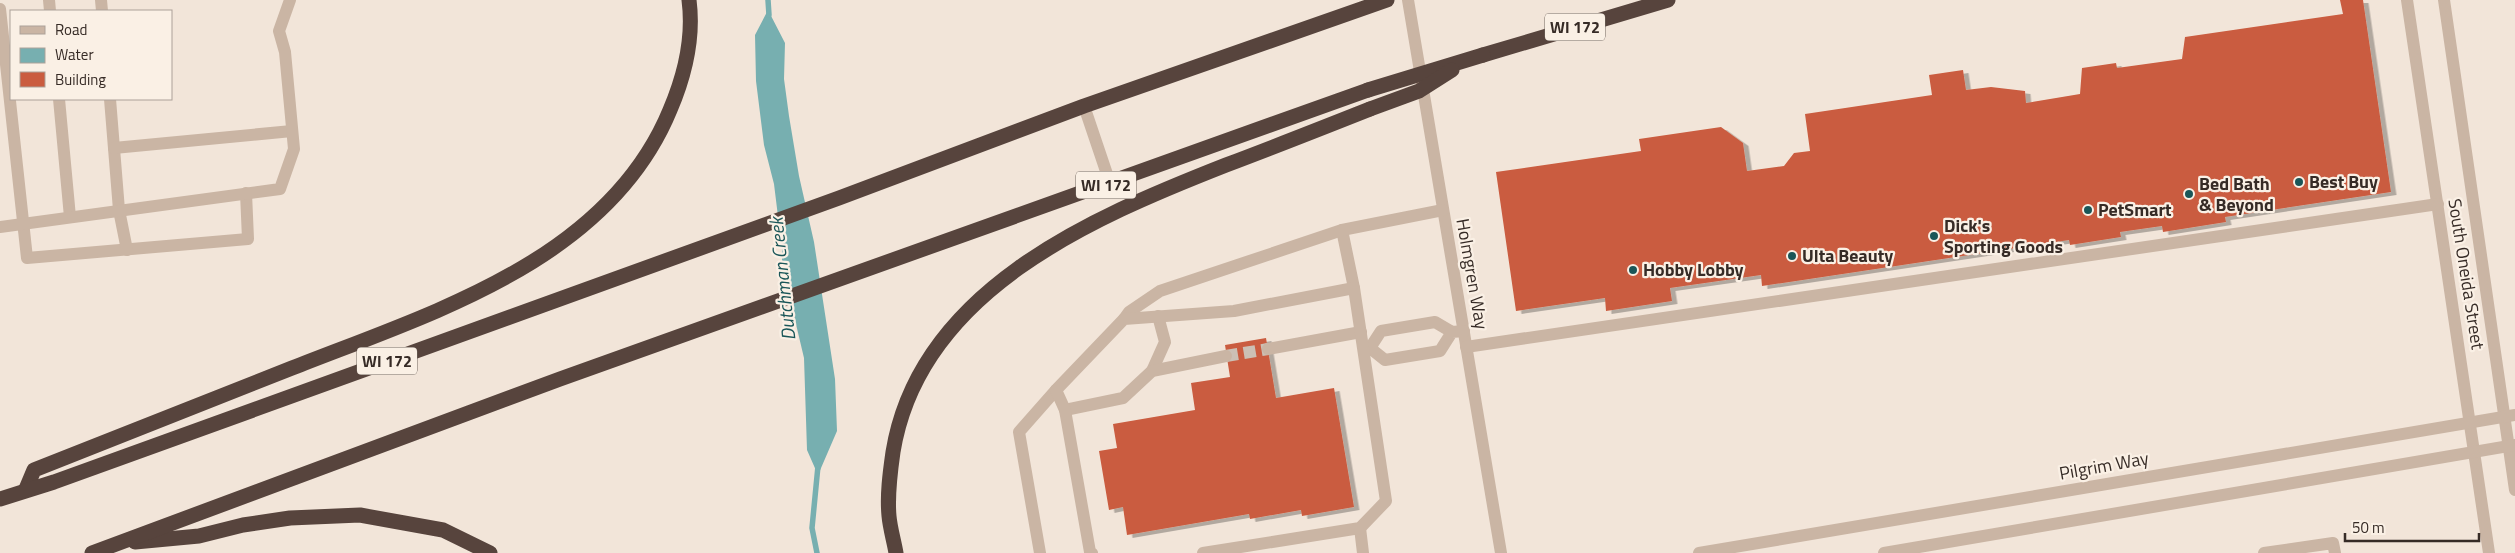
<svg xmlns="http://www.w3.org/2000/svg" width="2515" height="553" font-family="'Titillium Web',sans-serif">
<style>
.water{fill:#77afb0}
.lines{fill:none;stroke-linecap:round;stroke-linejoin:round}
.stream{stroke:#77afb0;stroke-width:5.5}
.building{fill:#ca5c3f;filter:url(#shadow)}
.minor-tunnel{stroke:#ccc0b5;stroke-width:12;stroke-dasharray:12 6;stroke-linecap:butt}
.minor{stroke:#cab5a4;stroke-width:12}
.highway{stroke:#57443d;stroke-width:15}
.highway-bridge{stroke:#57443d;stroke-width:15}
.poi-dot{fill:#1a5658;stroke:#faf0e5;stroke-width:2}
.labels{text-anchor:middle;stroke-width:4.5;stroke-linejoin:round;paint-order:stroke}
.shield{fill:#faf0e5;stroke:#71665f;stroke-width:1}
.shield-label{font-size:16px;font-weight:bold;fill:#362b26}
.poi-label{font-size:18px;font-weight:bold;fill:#362b26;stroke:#faf0e5;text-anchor:start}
.street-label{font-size:18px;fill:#362b26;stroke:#faf0e5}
.water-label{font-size:19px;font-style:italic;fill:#1a5658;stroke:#faf0e5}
</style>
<defs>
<filter id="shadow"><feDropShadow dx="5.5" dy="3" stdDeviation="0" flood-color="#0004"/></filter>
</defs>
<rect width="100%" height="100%" fill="#f2e5d9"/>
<polygon class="water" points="768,10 785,43 784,79 789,116 799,176 814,242 835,379 837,431 818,475 807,450 804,358 782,265 782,249 774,184 764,145 756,81 755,35"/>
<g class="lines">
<g class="stream">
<polyline points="768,0 769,15"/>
<polyline points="817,553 812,528 818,466"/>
</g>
</g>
<g class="building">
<polygon points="2340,0 2363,0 2391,192 2225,217 2226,222 2163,232 2162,226 2120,232 2121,237 2070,245 2069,240 1762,286 1761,275 1670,288 1672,301 1606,311 1605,298 1516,311 1496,172 1641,151 1639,139 1721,127 1743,143 1747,171 1784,166 1794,153 1810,151 1805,114 1932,95 1929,75 1963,70 1966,90 1991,87 2025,91 2026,103 2080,94 2082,68 2116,63 2117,68 2182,59 2185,37 2343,14"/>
<polygon points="1266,338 1276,398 1334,388 1354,507 1302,516 1301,510 1250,519 1249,514 1127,535 1123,507 1109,510 1099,451 1117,448 1113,424 1195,410 1191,383 1230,377 1225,345"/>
</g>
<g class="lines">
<polyline class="minor-tunnel" points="1226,356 1268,349"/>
<g class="minor">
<polyline points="49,0 50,11"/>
<polyline points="101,0 102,11"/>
<polyline points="1408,0 1501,553"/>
<polyline points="2407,0 2489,553"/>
<polyline points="2444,0 2515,490"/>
<polyline points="0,9 27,258 248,239 246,193"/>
<polyline points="59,99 70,217"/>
<polyline points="110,99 119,210 127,250"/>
<polyline points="1084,106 1110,183"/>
<polyline points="114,148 292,131"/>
<polyline points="0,227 280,189 294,149 285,52 279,31 290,0"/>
<polyline points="1342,230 1354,288"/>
<polyline points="1124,319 1129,312 1160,291 1342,230 1443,210"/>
<polyline points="1452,332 1440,351 1385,360 1370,348 1381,331 1435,322 1452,332 1464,331"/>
<polyline points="1466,347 2438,204"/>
<polyline points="1268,349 1361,332"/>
<polyline points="1152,371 1165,342 1158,316"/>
<polyline points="1065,410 1123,398 1152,371 1226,356"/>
<polyline points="1360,528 1363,553"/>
<polyline points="1040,553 1019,432 1056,390"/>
<polyline points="1092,553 1090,552 1065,410 1056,390 1124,319 1234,311 1354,288 1386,501 1360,528 1203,553"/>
<polyline points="1699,553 2515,415"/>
<polyline points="1884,553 2515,445"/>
<polyline points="2264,553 2333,543 2335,553"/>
</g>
<g class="highway">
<polyline points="1483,55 1668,0"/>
<path d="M26,489L34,470C120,436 206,402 292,368C431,313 608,261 670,110C685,75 694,38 689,0"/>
<polyline points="0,499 54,482 839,198 1084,106 1387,0"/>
<polyline points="135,542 199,536 243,525 290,518 360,515 443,530 490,553"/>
<polyline points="92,553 560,379 1368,90"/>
<path d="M896,553C894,541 890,528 889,516C887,495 890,473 893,452C919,291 1091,218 1226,165C1274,147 1322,128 1370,109"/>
</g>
<g class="highway-bridge">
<polyline points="1368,90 1483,55"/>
<polyline points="1370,109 1419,91 1452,70"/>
</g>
</g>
<g class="poi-dot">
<circle cx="2299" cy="182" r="5"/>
<circle cx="2189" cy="194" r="5"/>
<circle cx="2088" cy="210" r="5"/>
<circle cx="1934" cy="236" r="5"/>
<circle cx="1792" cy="256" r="5"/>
<circle cx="1633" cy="270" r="5"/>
</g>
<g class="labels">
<g class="shield">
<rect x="1545" y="13.5" width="60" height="27" rx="4"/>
<rect x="1076" y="171.5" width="60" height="27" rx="4"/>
<rect x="357" y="347.5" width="60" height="27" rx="4"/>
</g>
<g class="shield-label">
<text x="1575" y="33">WI 172</text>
<text x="1106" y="191">WI 172</text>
<text x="387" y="367">WI 172</text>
</g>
<g class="poi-label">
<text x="2309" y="188">Best Buy</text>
<text x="2199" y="190">Bed Bath<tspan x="2199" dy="21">&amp; Beyond</tspan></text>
<text x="2098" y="216">PetSmart</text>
<text x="1944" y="232">Dick's<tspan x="1944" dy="21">Sporting Goods</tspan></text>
<text x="1802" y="262">Ulta Beauty</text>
<text x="1643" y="276">Hobby Lobby</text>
</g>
<g class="street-label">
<text transform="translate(1472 274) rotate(80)" y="6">Holmgren Way</text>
<text transform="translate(2466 274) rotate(81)" y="6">South Oneida Street</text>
<text transform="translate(2104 466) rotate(-10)" y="6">Pilgrim Way</text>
</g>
<g class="water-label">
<text transform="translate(782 279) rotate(-96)" y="7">Dutchman Creek</text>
</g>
</g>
<rect x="10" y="10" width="162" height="90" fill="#faf0e5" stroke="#aca199"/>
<rect x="20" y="26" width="25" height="8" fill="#cab5a4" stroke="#aca199"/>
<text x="55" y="35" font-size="15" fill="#362b26">Road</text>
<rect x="20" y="48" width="25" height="15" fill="#77afb0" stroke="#aca199"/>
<text x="55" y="60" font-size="15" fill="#362b26">Water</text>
<rect x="20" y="72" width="25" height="15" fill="#ca5c3f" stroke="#aca199"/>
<text x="55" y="85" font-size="15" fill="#362b26">Building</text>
<path d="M2345 533v8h134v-8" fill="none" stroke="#362b26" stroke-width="2.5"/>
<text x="2352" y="533" font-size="15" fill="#362b26" stroke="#faf0e5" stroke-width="4" paint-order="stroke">50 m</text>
</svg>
